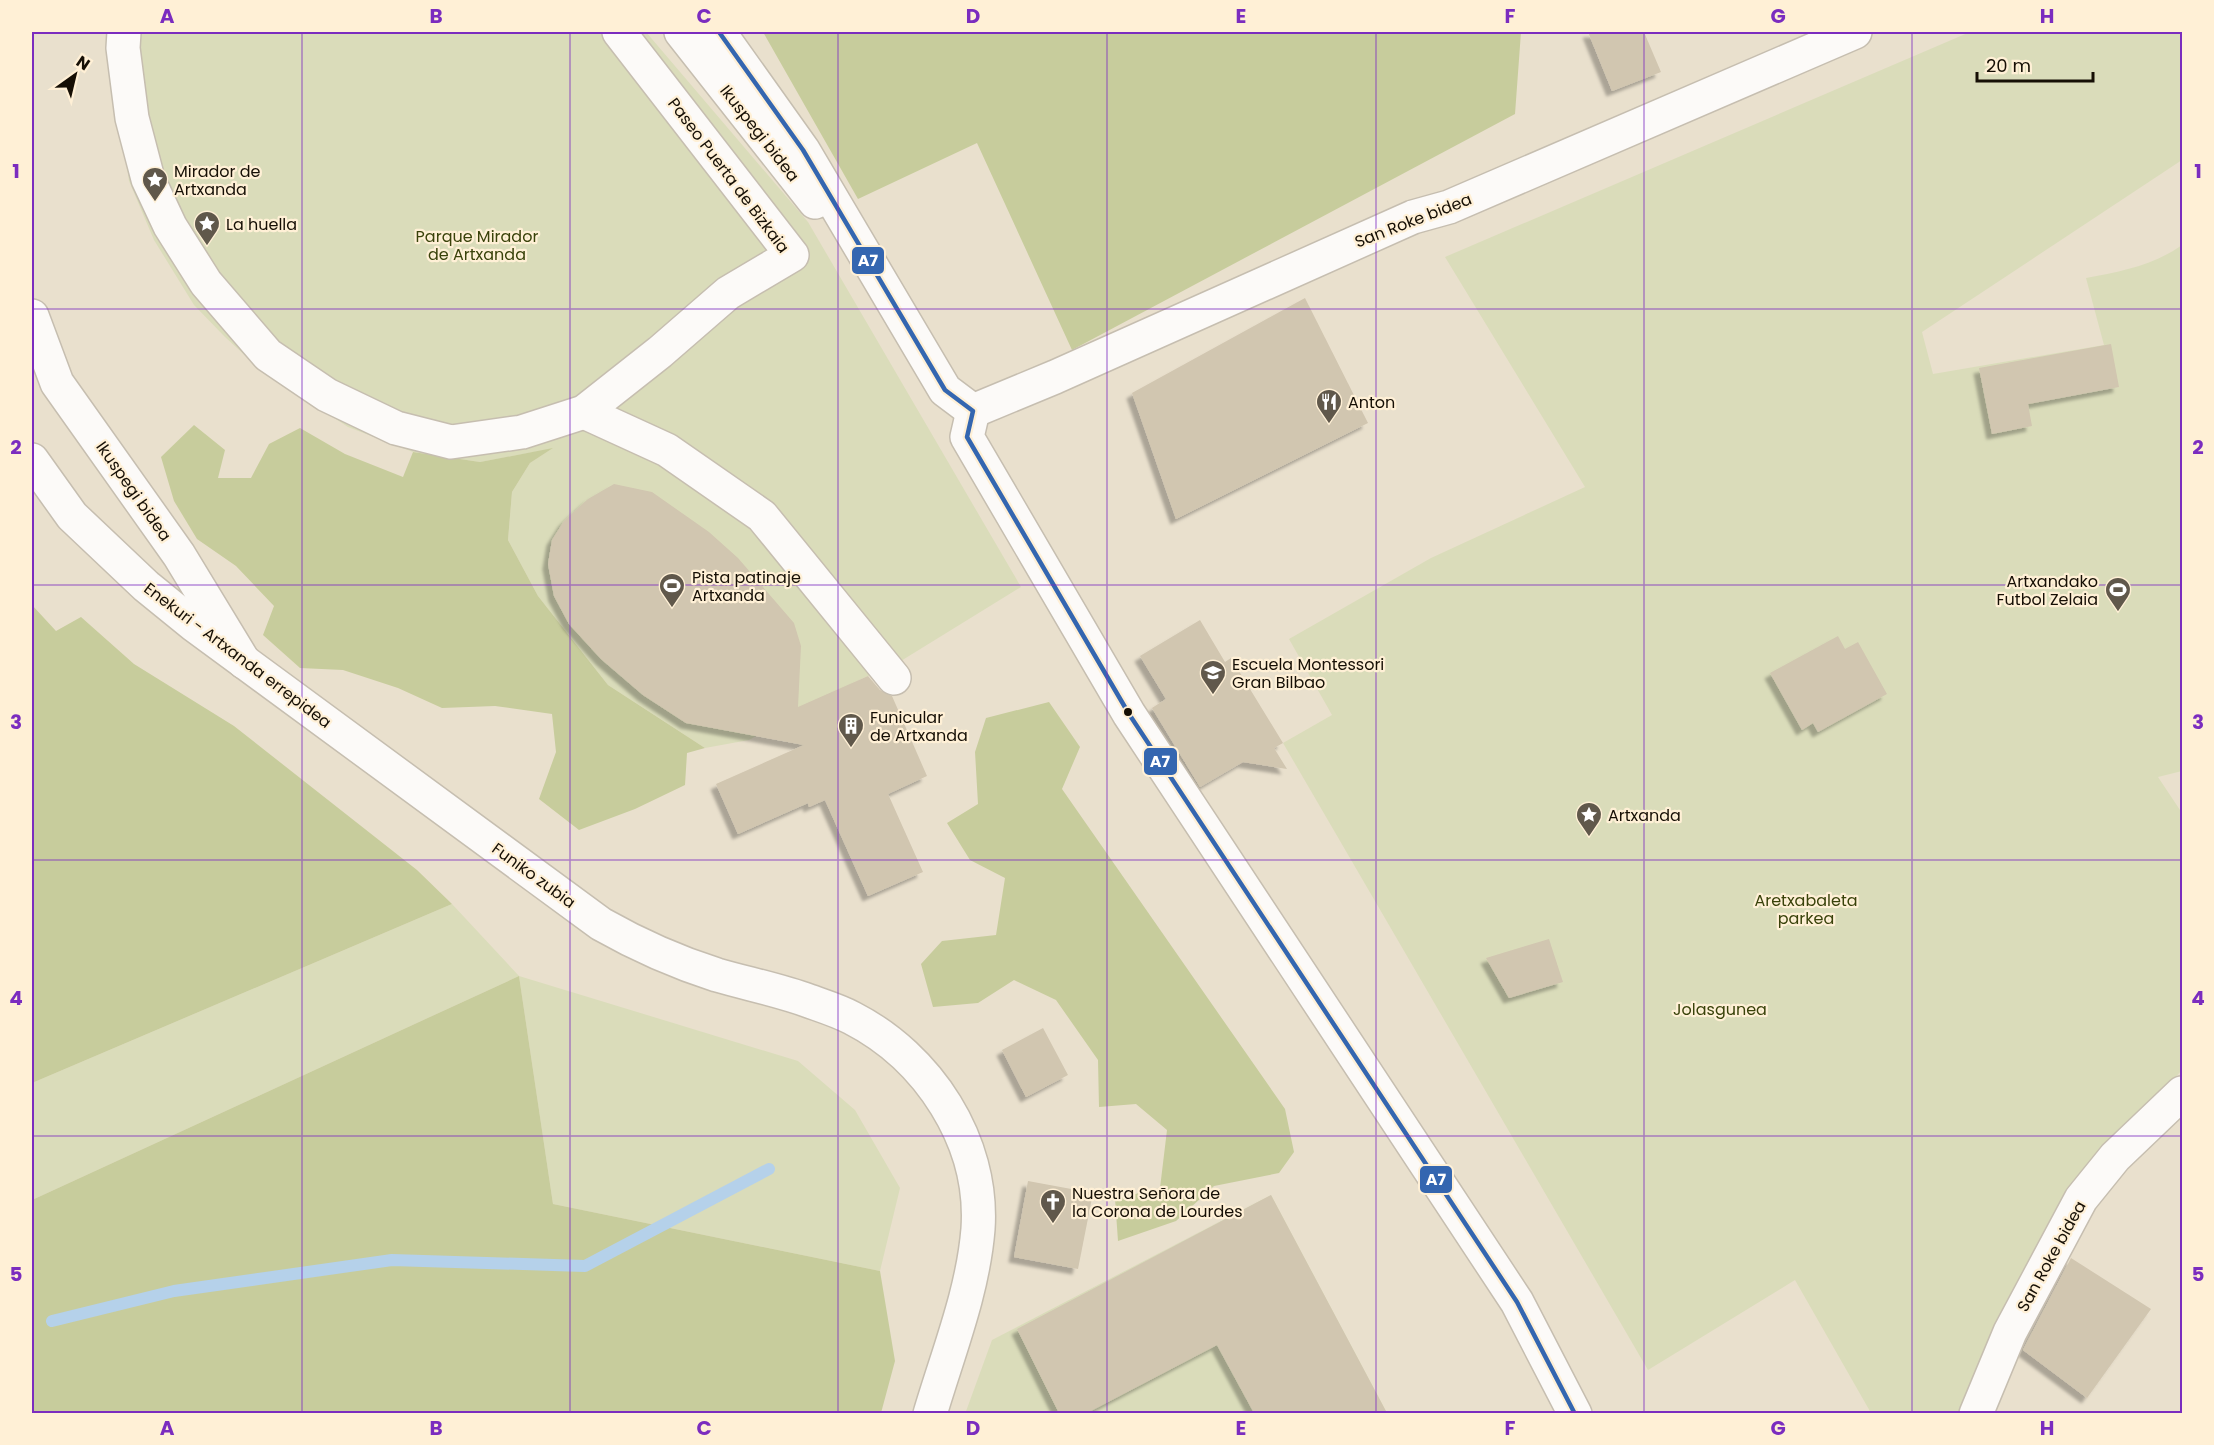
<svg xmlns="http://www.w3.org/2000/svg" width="2214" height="1445" font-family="Poppins,sans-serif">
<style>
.green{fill:#dadcba}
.forest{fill:#c7cc9c}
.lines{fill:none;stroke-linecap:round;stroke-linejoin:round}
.stream{stroke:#b5d1ea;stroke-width:12}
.building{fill:#d1c6b0;filter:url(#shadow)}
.street-casing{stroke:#c6beb0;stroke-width:36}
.secondary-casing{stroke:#c6beb0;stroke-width:36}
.street{stroke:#fcfaf8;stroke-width:33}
.secondary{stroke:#fcfaf8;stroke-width:33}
.bus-1-casing{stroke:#fff0d6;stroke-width:9}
.bus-1{stroke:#3466b0;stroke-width:4.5}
.grid{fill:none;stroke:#7b2cbf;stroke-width:1.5;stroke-opacity:0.55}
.bus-dot{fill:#160f05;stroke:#fff0d6;stroke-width:2}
.labels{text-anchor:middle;stroke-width:4.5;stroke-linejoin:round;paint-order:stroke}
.street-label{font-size:16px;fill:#160f05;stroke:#fff0d6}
.poi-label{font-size:16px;fill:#160f05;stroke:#fff0d6;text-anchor:start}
.park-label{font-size:16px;fill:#39420a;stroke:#fff0d6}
.line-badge{stroke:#fff0d6;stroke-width:2}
.badge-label{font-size:16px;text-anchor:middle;font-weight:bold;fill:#fff}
.neatline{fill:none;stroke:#7b2cbf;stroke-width:2}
.grid-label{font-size:20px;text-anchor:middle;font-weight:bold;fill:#7b2cbf}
</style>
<defs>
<filter id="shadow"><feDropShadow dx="-5.5" dy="5.5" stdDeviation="1.5" flood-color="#0004"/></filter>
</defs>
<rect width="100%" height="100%" fill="#e9e0cd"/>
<g class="green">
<polygon points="112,32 646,32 808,222 1021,587 896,664 859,680 749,740 705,748 608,685 538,596 508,540 512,492 530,463 551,449 480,462 413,452 348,427 261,370 225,337 194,305 154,240 129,181 120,119"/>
<path d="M1970,32H2182V160L1922,332L1933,374L2104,345L2086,278C2120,272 2154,265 2182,245V771L2158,777L2182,813V1070L2063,1201L1962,1413H1871L1795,1280L1648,1370L1283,743L1332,715L1289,639L1431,558L1585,487L1445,257Z"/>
<polygon points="452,904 519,976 798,1061 855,1110 900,1188 880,1271 553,1204 519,976 32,1200 32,1083"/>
<polygon points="1271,1195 1387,1413 965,1414 992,1340"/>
</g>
<g class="forest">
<polygon points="763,32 1521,32 1515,114 1072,350 977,143 858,199"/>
<polygon points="194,425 225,450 218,478 251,478 269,444 300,428 345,454 403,477 413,452 480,462 553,448 530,463 512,492 508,540 538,596 608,685 705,748 687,753 685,785 635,809 579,830 539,799 556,752 552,714 495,706 442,708 398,688 343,670 300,668 263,635 274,606 236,566 197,539 174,501 161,457"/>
<polygon points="32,605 56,631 81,617 134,664 234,726 417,870 452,904 32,1083"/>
<polygon points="1049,702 1080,747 1062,789 1285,1109 1294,1152 1279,1173 1214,1186 1176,1221 1118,1241 1115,1199 1160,1188 1167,1130 1136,1104 1099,1107 1098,1060 1056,1000 1014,980 978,1003 933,1007 921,964 942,941 996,935 1005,878 970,860 947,823 978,804 975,752 986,718"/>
<polygon points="519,976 553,1204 880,1271 895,1361 881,1413 32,1413 32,1200"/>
</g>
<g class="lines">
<polyline class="stream" points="52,1321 174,1291 392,1260 585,1266 769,1169"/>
</g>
<g class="building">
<polygon points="1588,32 1644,32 1661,72 1612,91"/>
<polygon points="1305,298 1368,423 1176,519 1132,393"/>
<polygon points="2111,344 2119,387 2028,404 2032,426 1992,434 1979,368"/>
<polygon points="614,484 652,492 709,532 738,558 794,623 801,646 798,707 868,676 880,690 892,696 927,776 888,794 923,872 868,896 825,800 809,807 808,803 738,834 716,784 804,745 686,723 643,695 601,659 569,624 554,596 548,564 552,540 564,521 588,499"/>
<polygon points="1200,620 1225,662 1231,658 1283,743 1274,748 1287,769 1243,762 1200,787 1152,708 1166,699 1140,656"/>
<polygon points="1838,636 1845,649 1858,642 1887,694 1818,732 1813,723 1802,730 1770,673"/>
<polygon points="1549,939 1563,982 1509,998 1486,958"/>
<polygon points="1043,1028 1068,1075 1026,1097 1002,1050"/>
<polygon points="1028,1181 1093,1193 1078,1269 1014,1257"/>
<polygon points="1271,1195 1387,1413 1254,1413 1217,1345 1087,1413 1059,1413 1017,1329"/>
<polygon points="2071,1258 2151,1309 2087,1398 2023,1350"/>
</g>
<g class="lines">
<defs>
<g id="street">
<polyline points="124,32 123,48 132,118 148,179 170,226 206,283 268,355 327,395 396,428 451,442 522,432 584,412 660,352 728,293 792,255 619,32"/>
<polyline points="681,32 815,202"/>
<polyline points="719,32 803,150 945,390 973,411"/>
<polyline points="32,316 57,383 179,555 244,662"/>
<polyline points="973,411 967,437 1129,714 1517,1302 1575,1414"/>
<polyline points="973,411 1055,377 1413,217 1449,207 1855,32"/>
<polyline points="584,412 667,450 762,516 894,678"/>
<polyline points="1976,1414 2010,1332 2081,1199 2115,1157 2182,1093"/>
</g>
<path id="secondary" d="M32,460L72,516L146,586L194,625L601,924C638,945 676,962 717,975C748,984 779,990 809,1001C823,1006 839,1011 852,1018C928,1057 984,1141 978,1229C973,1292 948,1353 930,1414"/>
</defs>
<use href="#street" class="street-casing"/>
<use href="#secondary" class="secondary-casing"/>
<use href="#street" class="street"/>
<use href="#secondary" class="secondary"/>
<defs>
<polyline id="bus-1" points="719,32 803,150 945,390 973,411 967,437 1129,714 1517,1302 1575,1414"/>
</defs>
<use href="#bus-1" class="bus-1-casing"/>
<use href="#bus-1" class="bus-1"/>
</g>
<path class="grid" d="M302,32V1414M570,32V1414M838,32V1414M1107,32V1414M1376,32V1414M1644,32V1414M1912,32V1414M32,309H2182M32,585H2182M32,860H2182M32,1136H2182"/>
<defs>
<symbol id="sight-pin" viewBox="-11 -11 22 30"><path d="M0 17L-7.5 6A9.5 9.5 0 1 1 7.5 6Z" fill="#60584b" stroke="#fff0d6"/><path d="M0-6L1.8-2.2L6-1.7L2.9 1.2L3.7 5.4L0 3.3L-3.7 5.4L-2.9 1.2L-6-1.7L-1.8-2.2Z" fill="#fff"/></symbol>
<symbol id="restaurant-pin" viewBox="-11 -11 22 30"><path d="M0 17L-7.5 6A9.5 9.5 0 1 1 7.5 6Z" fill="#60584b" stroke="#fff0d6"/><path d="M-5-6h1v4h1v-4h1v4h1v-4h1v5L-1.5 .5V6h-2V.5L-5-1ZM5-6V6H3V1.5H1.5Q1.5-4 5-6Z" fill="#fff"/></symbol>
<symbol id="stadium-pin" viewBox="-11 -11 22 30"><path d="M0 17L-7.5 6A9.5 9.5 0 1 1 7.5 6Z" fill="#60584b" stroke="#fff0d6"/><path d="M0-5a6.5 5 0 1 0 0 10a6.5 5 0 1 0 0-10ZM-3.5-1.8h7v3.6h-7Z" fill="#fff"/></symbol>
<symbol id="school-pin" viewBox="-11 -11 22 30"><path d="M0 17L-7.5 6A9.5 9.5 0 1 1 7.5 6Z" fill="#60584b" stroke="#fff0d6"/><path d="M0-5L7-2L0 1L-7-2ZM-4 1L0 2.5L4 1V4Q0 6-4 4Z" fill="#fff"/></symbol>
<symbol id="building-pin" viewBox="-11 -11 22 30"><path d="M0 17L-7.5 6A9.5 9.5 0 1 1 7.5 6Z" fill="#60584b" stroke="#fff0d6"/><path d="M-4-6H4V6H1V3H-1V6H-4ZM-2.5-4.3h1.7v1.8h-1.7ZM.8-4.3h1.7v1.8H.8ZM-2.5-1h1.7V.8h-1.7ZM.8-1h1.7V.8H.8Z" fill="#fff"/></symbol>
<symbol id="church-pin" viewBox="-11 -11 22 30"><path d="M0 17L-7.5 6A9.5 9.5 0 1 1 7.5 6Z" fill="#60584b" stroke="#fff0d6"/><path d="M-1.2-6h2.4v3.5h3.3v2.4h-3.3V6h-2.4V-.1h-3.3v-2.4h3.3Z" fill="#fff"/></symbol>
</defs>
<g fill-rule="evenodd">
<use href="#sight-pin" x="140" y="165" width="30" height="40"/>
<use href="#sight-pin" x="192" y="209" width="30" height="40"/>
<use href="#restaurant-pin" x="1314" y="387" width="30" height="40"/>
<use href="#stadium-pin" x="657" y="571" width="30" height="40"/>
<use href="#stadium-pin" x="2103" y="575" width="30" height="40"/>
<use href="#school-pin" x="1198" y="658" width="30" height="40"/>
<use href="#building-pin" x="836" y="711" width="30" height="40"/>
<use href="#sight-pin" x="1574" y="800" width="30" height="40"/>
<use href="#church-pin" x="1038" y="1187" width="30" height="40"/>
</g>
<circle class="bus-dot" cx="1128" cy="712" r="5"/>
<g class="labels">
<g class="street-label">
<text transform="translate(760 133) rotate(52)" y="6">Ikuspegi bidea</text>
<text transform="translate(729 175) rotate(53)" y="6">Paseo Puerta de Bizkaia</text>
<text transform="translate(1413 220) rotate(-21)" y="6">San Roke bidea</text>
<text transform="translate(134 491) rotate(55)" y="6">Ikuspegi bidea</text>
<text transform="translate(238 655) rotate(37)" y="6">Enekuri - Artxanda errepidea</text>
<text transform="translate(534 875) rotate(36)" y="6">Funiko zubia</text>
<text transform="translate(2051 1256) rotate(-61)" y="6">San Roke bidea</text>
</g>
<g class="poi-label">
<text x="174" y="177">Mirador de<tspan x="174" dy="18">Artxanda</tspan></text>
<text x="226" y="230">La huella</text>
<text x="1348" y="408">Anton</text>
<text x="692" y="583">Pista patinaje<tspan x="692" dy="18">Artxanda</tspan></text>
<text x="2098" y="587" text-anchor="end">Artxandako<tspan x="2098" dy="18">Futbol Zelaia</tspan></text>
<text x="1232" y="670">Escuela Montessori<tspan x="1232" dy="18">Gran Bilbao</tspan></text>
<text x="870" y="723">Funicular<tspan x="870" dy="18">de Artxanda</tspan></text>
<text x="1608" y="821">Artxanda</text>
<text x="1072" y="1199">Nuestra Señora de<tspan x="1072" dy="18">la Corona de Lourdes</tspan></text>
</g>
<g class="park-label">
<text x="477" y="242">Parque Mirador<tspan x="477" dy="18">de Artxanda</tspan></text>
<text x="1806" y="906">Aretxabaleta<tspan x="1806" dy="18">parkea</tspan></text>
<text x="1720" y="1015">Jolasgunea</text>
</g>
</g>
<g class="line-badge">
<rect x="851" y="246" width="34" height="29" rx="6" fill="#3466b0"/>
<rect x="1143" y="747" width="35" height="29" rx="6" fill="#3466b0"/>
<rect x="1419" y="1165" width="34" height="29" rx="6" fill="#3466b0"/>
</g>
<g class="badge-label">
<text x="868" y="266">A7</text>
<text x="1160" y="767">A7</text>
<text x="1436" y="1185">A7</text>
</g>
<rect width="2214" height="1445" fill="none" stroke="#fff0d6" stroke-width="66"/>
<g transform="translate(75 75) rotate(34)" stroke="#fff0d6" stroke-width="4.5" paint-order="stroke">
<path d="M0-4.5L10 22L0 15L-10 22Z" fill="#160f05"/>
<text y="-9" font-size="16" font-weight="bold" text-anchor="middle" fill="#160f05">N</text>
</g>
<path d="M1977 72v9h116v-9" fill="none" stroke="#160f05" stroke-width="3"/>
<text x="1986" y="72" font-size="18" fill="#160f05" stroke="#fff0d6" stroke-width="4.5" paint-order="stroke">20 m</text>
<rect x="33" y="33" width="2148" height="1379" class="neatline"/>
<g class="grid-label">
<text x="167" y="23">A</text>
<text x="436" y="23">B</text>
<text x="704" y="23">C</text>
<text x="973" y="23">D</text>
<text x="1241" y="23">E</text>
<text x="1510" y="23">F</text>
<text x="1778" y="23">G</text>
<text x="2047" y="23">H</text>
<text x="16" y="178">1</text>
<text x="2198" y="178">1</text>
<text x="16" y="454">2</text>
<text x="2198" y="454">2</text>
<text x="16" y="729">3</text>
<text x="2198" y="729">3</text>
<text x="16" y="1005">4</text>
<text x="2198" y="1005">4</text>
<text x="16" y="1281">5</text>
<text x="2198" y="1281">5</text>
<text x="167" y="1435">A</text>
<text x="436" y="1435">B</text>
<text x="704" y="1435">C</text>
<text x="973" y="1435">D</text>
<text x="1241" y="1435">E</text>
<text x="1510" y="1435">F</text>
<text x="1778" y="1435">G</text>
<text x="2047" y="1435">H</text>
</g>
</svg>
